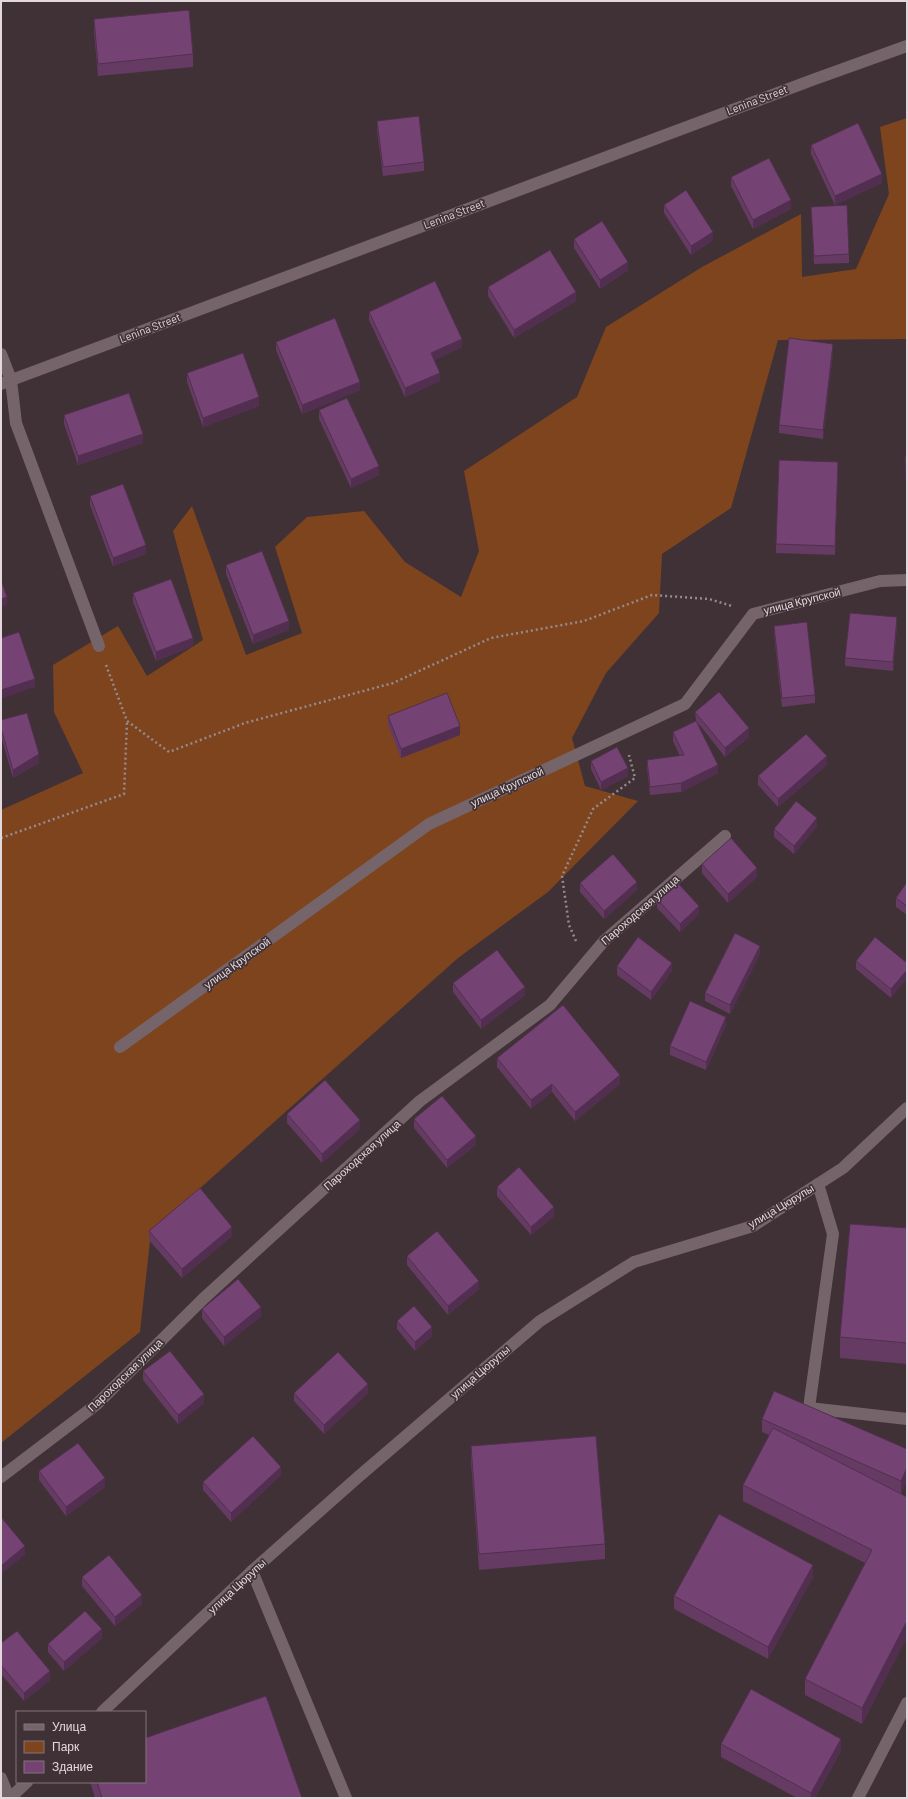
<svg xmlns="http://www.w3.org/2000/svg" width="908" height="1799" font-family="Barlow,sans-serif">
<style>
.green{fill:#7d441e}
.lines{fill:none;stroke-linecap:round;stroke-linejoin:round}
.path{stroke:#978a8e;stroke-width:2.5;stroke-dasharray:2 3;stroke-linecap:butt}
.lane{stroke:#75656a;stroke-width:12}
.street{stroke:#75656a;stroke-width:12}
.secondary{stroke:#75656a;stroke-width:12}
.wall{fill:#653a63}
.shaded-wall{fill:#522f50}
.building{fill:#754373;stroke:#522f50}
.labels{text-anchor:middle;stroke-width:3.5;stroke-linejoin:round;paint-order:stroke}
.street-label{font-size:11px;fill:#e3d9dc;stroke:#403136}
</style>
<rect width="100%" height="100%" fill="#403136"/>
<polygon class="green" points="907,118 907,339 778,340 731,508 662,554 659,613 606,673 572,738 585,786 638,801 548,892 458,958 151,1232 140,1332 1,1443 1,810 83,773 54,712 53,665 118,626 147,676 203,640 173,531 192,506 246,655 302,633 275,547 307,517 364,511 405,562 461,597 479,551 464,471 577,397 606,327 702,267 801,214 802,277 856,269 889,194 880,127"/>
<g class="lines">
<g class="path">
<polyline points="106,665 127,721 169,752 245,723 393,683 491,638 584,621 652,595 709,599 732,606"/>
<polyline points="1,838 124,794 127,722"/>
<polyline points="576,941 569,925 562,876 593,809 635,778 629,755"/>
</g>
<g class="lane">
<polyline points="1,354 11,380"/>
<polyline points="818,1184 833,1234 809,1408 907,1419"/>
<polyline points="252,1571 346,1798"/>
</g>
<g class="street">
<polyline points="16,423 99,646"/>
<polyline points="120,1047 429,824 685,704 753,614 880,581 907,580"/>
<polyline points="1,1477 97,1404 203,1299 420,1101 550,1005 604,941 725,836"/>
<polyline points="1,1778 9,1798"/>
<polyline points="858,1798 907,1703"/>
</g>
<g class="secondary">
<polyline points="11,380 16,423"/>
<polyline points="1,384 815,79 907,46"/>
<polyline points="102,1712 252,1571 357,1478 540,1321 634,1262 753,1226 843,1168 907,1108"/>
<polyline points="10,1798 27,1782"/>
</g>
</g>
<g class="wall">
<polygon points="94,19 193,54 193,67 98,76 94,32"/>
<polygon points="377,121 424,162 424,171 383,176 377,130"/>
<polygon points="811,145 882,183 835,205 811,154"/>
<polygon points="731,177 791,209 753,229 731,186"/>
<polygon points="664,205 713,240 691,255 664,213"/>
<polygon points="811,207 849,254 849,263 814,264"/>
<polygon points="574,239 628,270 600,289 574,248"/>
<polygon points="488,287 576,301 514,338 488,296"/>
<polygon points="369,312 462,347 434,360 440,381 405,397 369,320"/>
<polygon points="276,342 360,390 302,414 276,350"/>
<polygon points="833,352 823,439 779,433 779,425"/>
<polygon points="187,373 259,406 203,427 187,382"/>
<polygon points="319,410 379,475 351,488 319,419"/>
<polygon points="64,415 143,443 78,465 64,424"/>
<polygon points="907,456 907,499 905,465 905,457"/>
<polygon points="838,471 835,555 776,553 776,544"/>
<polygon points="90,496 146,554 113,566 90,505"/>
<polygon points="226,565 289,630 253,644 226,574"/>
<polygon points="133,593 193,646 156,661 133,602"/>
<polygon points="774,626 815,695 815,703 782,707 774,634"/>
<polygon points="897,626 893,671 845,666 845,658"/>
<polygon points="695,712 749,737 725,757 698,723 718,773 681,792 650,795 647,768 647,760 680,756 673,741 673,732 696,721"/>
<polygon points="388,716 460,735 401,758 388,725"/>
<polygon points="1,720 39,763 13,778 1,736"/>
<polygon points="591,761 628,776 601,790 591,769"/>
<polygon points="827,765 778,807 758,785 758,776"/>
<polygon points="817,826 794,854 774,837 774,829"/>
<polygon points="702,864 757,877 728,903 702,873"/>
<polygon points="907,882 907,915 896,907 896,898"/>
<polygon points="580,883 637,890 604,919 580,892"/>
<polygon points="657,899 699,914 680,932 657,908"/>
<polygon points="760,954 730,1014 705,1001 705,993"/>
<polygon points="856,961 907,963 891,998 856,969"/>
<polygon points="617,966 672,971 651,1000 617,975"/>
<polygon points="453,983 525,995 481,1029 453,992"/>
<polygon points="726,1025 706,1070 670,1055 670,1046"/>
<polygon points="497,1058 620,1084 575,1121 552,1092 531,1109 497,1067"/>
<polygon points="287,1114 360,1129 322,1163 287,1123"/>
<polygon points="414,1119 476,1145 447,1168 414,1128"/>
<polygon points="497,1187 554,1216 531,1235 497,1196"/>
<polygon points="907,1228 907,1364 840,1358 840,1337"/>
<polygon points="149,1231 232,1236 182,1278 149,1240"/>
<polygon points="407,1256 479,1289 448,1315 407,1265"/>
<polygon points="202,1309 261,1316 224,1346 202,1318"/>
<polygon points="397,1321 432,1336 415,1351 397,1329"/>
<polygon points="143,1371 204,1403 178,1424 143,1380"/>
<polygon points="294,1393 368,1393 324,1434 294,1401"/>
<polygon points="762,1419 907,1449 907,1480 901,1494 907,1497 907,1637 862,1724 805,1695 805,1679 865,1563 743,1501 743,1485 769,1435 762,1432"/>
<polygon points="471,1446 605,1544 605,1559 479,1570 471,1462"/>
<polygon points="39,1471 105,1487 66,1516 39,1480"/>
<polygon points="281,1475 231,1522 203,1490 203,1482"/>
<polygon points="82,1577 142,1604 115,1626 82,1586"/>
<polygon points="813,1577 768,1659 674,1609 674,1596"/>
<polygon points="102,1638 64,1671 48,1652 48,1644"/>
<polygon points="1,1643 50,1680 24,1701 1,1674"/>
<polygon points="721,1744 841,1751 815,1798 797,1798 721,1757"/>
<polygon points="90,1782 145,1782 302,1798 95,1798"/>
<polygon points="907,1784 907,1796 906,1795 906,1787"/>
</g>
<g class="shaded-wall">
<polygon points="882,174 882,183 835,205 835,196"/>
<polygon points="791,200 791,209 753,229 753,220"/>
<polygon points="713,232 713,240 691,255 691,246"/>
<polygon points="628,262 628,270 600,289 600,280"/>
<polygon points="576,292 576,301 514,338 514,330"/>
<polygon points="462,339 462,347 431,362 431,353"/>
<polygon points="833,344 833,352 823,439 823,430"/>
<polygon points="440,373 440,381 405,397 405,388"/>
<polygon points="360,382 360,390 302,414 302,405"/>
<polygon points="259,397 259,406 203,427 203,418"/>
<polygon points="143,434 143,443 78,465 78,456"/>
<polygon points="379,466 379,475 351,488 351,479"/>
<polygon points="146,545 146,554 113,566 113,558"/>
<polygon points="7,597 7,605 1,607 1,599"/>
<polygon points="897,617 897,626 893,671 893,662"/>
<polygon points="289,621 289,630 253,644 253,635"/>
<polygon points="193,638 193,646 156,661 156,652"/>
<polygon points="35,679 35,687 1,699 1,690"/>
<polygon points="460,726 460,735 401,758 401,749"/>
<polygon points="749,728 749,737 725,757 725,748"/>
<polygon points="39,754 39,763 13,778 13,770"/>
<polygon points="827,756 827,765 778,807 778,799"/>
<polygon points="718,765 718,773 681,792 681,783"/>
<polygon points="628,768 628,776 601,790 601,782"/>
<polygon points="817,818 817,826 794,854 794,846"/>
<polygon points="757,868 757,877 728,903 728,894"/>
<polygon points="637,882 637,890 604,919 604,911"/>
<polygon points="699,906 699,914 680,932 680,924"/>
<polygon points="760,946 760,954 730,1014 730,1005"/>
<polygon points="672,963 672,971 651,1000 651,992"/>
<polygon points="907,970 907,979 891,998 891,989"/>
<polygon points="525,987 525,995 481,1029 481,1020"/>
<polygon points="726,1017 726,1025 706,1070 706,1062"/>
<polygon points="620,1075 620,1084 575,1121 575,1112"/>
<polygon points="552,1084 552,1092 531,1109 531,1100"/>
<polygon points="360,1120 360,1129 322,1163 322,1154"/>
<polygon points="476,1136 476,1145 447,1168 447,1160"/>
<polygon points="554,1207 554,1216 531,1235 531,1227"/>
<polygon points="232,1227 232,1236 182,1278 182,1269"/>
<polygon points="479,1281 479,1289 448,1315 448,1306"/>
<polygon points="261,1307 261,1316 224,1346 224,1337"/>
<polygon points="432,1327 432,1336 415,1351 415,1342"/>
<polygon points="368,1384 368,1393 324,1434 324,1425"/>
<polygon points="204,1394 204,1403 178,1424 178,1415"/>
<polygon points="281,1467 281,1475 231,1522 231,1513"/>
<polygon points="907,1468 907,1480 901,1494 901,1481"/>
<polygon points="105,1478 105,1487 66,1516 66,1507"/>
<polygon points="25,1546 25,1555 1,1574 1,1566"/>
<polygon points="813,1565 813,1577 768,1659 768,1647"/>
<polygon points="142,1595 142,1604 115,1626 115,1617"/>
<polygon points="907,1621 907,1637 862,1724 862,1708"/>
<polygon points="102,1629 102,1638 64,1671 64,1662"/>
<polygon points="50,1671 50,1680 24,1701 24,1693"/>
<polygon points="841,1739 841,1751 815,1798 811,1798 811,1793"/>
</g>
<g class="building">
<polygon points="189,10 193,54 98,64 94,19"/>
<polygon points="419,116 424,162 383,167 377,121"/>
<polygon points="858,123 882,174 835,196 811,145"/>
<polygon points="769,158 791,200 753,220 731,177"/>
<polygon points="686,190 713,232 691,246 664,205"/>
<polygon points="847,205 849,254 814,256 811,207"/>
<polygon points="602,221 628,262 600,280 574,239"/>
<polygon points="550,250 576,292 514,330 488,287"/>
<polygon points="435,281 462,339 431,353 440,373 405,388 369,312"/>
<polygon points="335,318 360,382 302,405 276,342"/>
<polygon points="789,338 833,344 823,430 779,425"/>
<polygon points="243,353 259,397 203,418 187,373"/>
<polygon points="129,393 143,434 78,456 64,415"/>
<polygon points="347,398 379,466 351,479 319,410"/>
<polygon points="907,456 907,490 905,457"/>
<polygon points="779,460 838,462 835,546 776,544"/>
<polygon points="123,484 146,545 113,558 90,496"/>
<polygon points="262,551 289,621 253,635 226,565"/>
<polygon points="171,579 193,638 156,652 133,593"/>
<polygon points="1,580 7,597 1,599"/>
<polygon points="850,613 897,617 893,662 845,658"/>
<polygon points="807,622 815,695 782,698 774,626"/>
<polygon points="19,632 35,679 1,690 1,638"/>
<polygon points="719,692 749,728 725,748 695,712"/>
<polygon points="447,693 460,726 401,749 388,716"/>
<polygon points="27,713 39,754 13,770 1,728 1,720"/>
<polygon points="696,721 718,765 681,783 650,787 647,760 684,755 673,732"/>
<polygon points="806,734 827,756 778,799 758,776"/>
<polygon points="617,747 628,768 601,782 591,761"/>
<polygon points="796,801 817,818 794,846 774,829"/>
<polygon points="731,838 757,868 728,894 702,864"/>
<polygon points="613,854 637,882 604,911 580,883"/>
<polygon points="676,881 699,906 680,924 657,899"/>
<polygon points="907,882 907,906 896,898"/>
<polygon points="735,933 760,946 730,1005 705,993"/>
<polygon points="638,937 672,963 651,992 617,966"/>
<polygon points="875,937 907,963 907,970 891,989 856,961"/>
<polygon points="497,950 525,987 481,1020 453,983"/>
<polygon points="690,1001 726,1017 706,1062 670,1046"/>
<polygon points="563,1005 620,1075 575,1112 552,1084 531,1100 497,1058"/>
<polygon points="325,1080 360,1120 322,1154 287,1114"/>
<polygon points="442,1096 476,1136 447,1160 414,1119"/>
<polygon points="519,1167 554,1207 531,1227 497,1187"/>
<polygon points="200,1188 232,1227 182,1269 149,1231"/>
<polygon points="850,1224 907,1228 907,1343 840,1337"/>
<polygon points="437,1231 479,1281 448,1306 407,1256"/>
<polygon points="238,1279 261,1307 224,1337 202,1309"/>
<polygon points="414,1306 432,1327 415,1342 397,1321"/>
<polygon points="170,1351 204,1394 178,1415 143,1371"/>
<polygon points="338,1352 368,1384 324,1425 294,1393"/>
<polygon points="774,1391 907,1449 907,1468 901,1481 762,1419"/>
<polygon points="773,1428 907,1497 907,1621 862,1708 805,1679 872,1550 743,1485"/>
<polygon points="253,1436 281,1467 231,1513 203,1482"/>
<polygon points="596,1436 605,1544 479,1554 471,1446"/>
<polygon points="78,1443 105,1478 66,1507 39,1471"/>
<polygon points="719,1514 813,1565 768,1647 674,1596"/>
<polygon points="1,1517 25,1546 1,1566"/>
<polygon points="109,1555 142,1595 115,1617 82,1577"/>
<polygon points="85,1611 102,1629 64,1662 48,1644"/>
<polygon points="17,1631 50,1671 24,1693 1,1665 1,1643"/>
<polygon points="751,1689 841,1739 811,1793 721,1744"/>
<polygon points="266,1696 302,1798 102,1798 97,1782 145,1782 145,1738"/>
</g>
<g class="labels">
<g class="street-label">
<text transform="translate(757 100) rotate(-21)" y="4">Lenina Street</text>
<text transform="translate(454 214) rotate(-21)" y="4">Lenina Street</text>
<text transform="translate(150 328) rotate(-21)" y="4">Lenina Street</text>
<text transform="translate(802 601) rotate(-14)" y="4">улица Крупской</text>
<text transform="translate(507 787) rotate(-25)" y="4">улица Крупской</text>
<text transform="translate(640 910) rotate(-41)" y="4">Пароходская улица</text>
<text transform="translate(237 963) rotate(-36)" y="4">улица Крупской</text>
<text transform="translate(362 1155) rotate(-42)" y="4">Пароходская улица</text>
<text transform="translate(781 1206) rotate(-31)" y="4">улица Цюрупы</text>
<text transform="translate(480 1372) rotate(-41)" y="4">улица Цюрупы</text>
<text transform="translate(125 1375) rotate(-44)" y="4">Пароходская улица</text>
<text transform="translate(237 1586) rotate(-43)" y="4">улица Цюрупы</text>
</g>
</g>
<rect width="908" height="1799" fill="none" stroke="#e3d9dc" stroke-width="4"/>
<rect x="16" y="1711" width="130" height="72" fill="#403136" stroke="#817478"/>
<rect x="24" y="1724" width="20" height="6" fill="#75656a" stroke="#817478"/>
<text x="52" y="1731" font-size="12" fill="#e3d9dc">Улица</text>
<rect x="24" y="1741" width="20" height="12" fill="#7d441e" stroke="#817478"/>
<text x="52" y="1751" font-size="12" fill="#e3d9dc">Парк</text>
<rect x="24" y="1761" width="20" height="12" fill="#754373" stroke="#817478"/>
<text x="52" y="1771" font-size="12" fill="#e3d9dc">Здание</text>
</svg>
